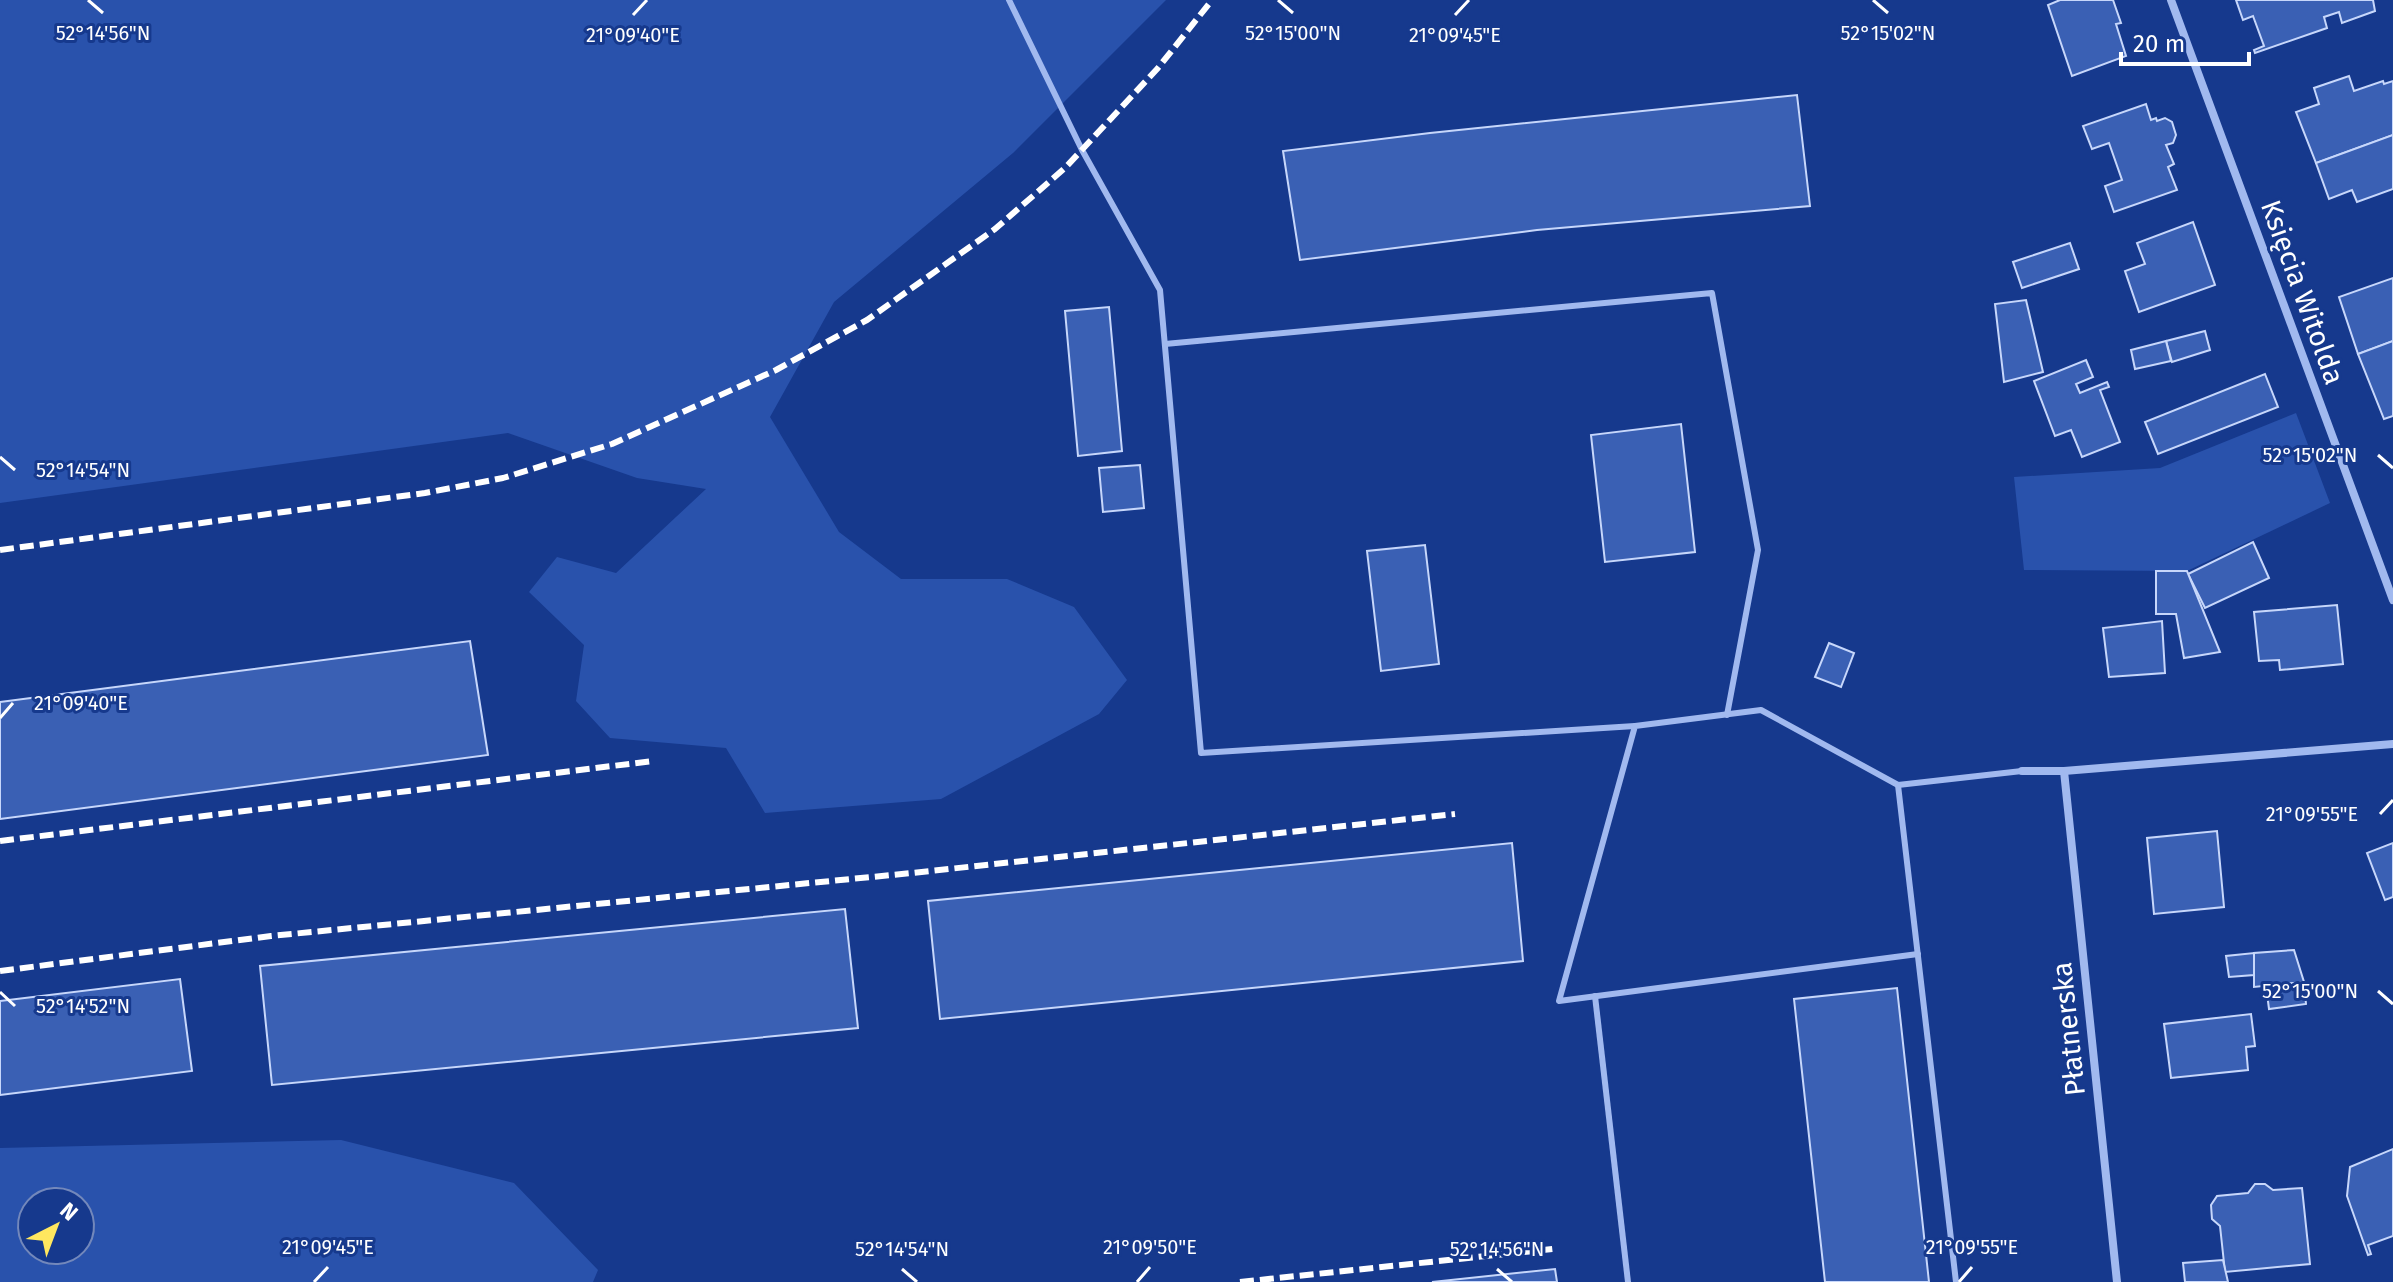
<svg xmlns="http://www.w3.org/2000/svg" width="2393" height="1282" font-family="'Fira Sans',sans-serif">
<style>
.green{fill:#2952ac;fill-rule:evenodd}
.building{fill:#3a60b4;stroke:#c7d7fb;stroke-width:2}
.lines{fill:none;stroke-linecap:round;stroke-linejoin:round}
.lane{stroke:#a1b9ef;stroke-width:6}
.street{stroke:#a1b9ef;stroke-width:8}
.rail{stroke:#fff;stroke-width:6;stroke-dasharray:14 6;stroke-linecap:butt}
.ticks{fill:none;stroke:#fff;stroke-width:3}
.labels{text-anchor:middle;stroke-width:6;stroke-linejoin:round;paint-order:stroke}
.street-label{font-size:28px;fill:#fff;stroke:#16398d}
.ticks-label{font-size:20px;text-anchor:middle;fill:#fff;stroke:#16398d;stroke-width:6;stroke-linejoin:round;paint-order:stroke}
</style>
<rect width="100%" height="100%" fill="#16398d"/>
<g class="green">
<polygon points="0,0 1166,0 1013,153 834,302 770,417 839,532 901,579 1007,579 1074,607 1127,680 1099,714 941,799 765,813 726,748 610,738 576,701 584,645 529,592 557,557 616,573 706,489 637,478 508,433 0,503"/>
<polygon points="2296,413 2330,503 2187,571 2024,570 2014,477 2160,468"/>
<path d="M341,1140L514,1183L598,1270L593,1282H0V1148ZM32,1202H80V1250H32Z"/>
</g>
<g class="building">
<polygon points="2060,0 2113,0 2121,23 2116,24 2126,56 2072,76 2048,5"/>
<polygon points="2236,0 2373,0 2375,11 2342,23 2339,12 2324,17 2327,28 2255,53 2254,50 2264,46 2253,16 2243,20"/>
<polygon points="2349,76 2354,91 2383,81 2384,84 2393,81 2393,135 2316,163 2296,112 2319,104 2314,88"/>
<polygon points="1797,95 1810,206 1537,230 1300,260 1283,151 1430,133"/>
<polygon points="2146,104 2151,120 2156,118 2157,121 2165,118 2172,122 2176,135 2173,143 2166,145 2174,164 2168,167 2177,190 2114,212 2105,186 2122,180 2109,143 2092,149 2083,126"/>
<polygon points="2393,135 2393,189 2357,202 2352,190 2329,199 2316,163"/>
<polygon points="2193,222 2215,285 2139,312 2125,271 2145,264 2137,243"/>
<polygon points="2070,243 2079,269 2022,288 2013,262"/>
<polygon points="2393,278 2393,341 2358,354 2339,297"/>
<polygon points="2026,300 2043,372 2004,382 1995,304"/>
<polygon points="1109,307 1122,451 1078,456 1065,311"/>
<polygon points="2205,331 2210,350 2172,362 2166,341"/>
<polygon points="2166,341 2171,361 2135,369 2131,350"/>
<polygon points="2393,341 2393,416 2384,419 2358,354"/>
<polygon points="2086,360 2093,377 2076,384 2080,393 2107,382 2109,387 2100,390 2120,442 2082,457 2071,430 2055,436 2034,381"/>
<polygon points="2265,374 2278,407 2158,454 2145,422"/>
<polygon points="1681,424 1695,552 1605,562 1591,435"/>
<polygon points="1140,465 1144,508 1103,512 1099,468"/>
<polygon points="2253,542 2269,578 2205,608 2188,574"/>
<polygon points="1425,545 1439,664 1381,671 1367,551"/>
<polygon points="2156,571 2187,571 2220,652 2184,658 2176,614 2156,614"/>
<polygon points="2337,605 2343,664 2280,670 2279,660 2259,661 2254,612"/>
<polygon points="2162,621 2165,673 2109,677 2103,628"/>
<polygon points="470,641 488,755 0,819 0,702"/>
<polygon points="1829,643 1854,653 1841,687 1815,677"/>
<polygon points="2217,831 2224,907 2154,914 2147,838"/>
<polygon points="1512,843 1523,961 940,1019 928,901"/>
<polygon points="2393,843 2393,897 2385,900 2367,853"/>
<polygon points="845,909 858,1028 272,1085 260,966"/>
<polygon points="2294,950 2304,982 2254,987 2254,953"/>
<polygon points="2254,953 2254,975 2229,977 2226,956"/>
<polygon points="180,979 192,1071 0,1095 0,1001"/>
<polygon points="2304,982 2306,1004 2269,1009 2266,986"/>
<polygon points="1897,988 1929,1282 1825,1282 1794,999"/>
<polygon points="2251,1014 2255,1046 2246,1047 2248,1070 2171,1078 2164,1024"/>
<polygon points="2393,1149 2393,1236 2368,1245 2371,1254 2368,1255 2347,1196 2350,1167"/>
<polygon points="2255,1184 2265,1184 2273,1190 2302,1188 2310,1264 2225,1272 2220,1226 2212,1219 2211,1205 2217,1196 2248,1193"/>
<polygon points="2223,1260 2228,1282 2185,1282 2183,1263"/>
<polygon points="1555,1269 1557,1282 1432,1282"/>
</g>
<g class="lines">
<g class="lane">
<polyline points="1009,0 1082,150 1160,290 1201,753 1635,726"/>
<polyline points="1165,344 1712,293 1758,550 1727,715"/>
<polyline points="1898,785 1761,710 1635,726 1559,1001 1918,954"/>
<polyline points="1595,996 1628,1282"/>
<polyline points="1956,1282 1898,785 2022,771"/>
</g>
<g class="street">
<polyline points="2171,0 2393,600"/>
<polyline points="2022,771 2064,771 2393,744"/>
<polyline points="2064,771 2117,1282"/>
</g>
<g class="rail">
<polyline points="0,550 425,493 503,478 612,444 776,370 867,320 995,229 1065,168 1158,68 1212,0"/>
<polyline points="0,841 653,761"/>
<polyline points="0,971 271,936 912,873 1455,814"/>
<polyline points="1240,1282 1553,1249"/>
</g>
</g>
<path class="ticks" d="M88,0L103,13M1278,0L1293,13M1873,0L1888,13M633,15L647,0M1455,15L1469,0M2378,455L2393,468M0,457L15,470M0,718L13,703M2380,814L2393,800M2378,991L2393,1004M0,992L15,1006M902,1269L917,1282M1497,1269L1512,1282M314,1282L328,1267M1137,1282L1150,1267M1959,1282L1972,1267"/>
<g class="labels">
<g class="street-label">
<text transform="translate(2303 292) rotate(70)" y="10">Księcia Witolda</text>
<text transform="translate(2068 1029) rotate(-96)" y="10">Płatnerska</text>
</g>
</g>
<g class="ticks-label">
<text x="103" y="40">52°14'56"N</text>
<text x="1888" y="40">52°15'02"N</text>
<text x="1293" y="40">52°15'00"N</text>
<text x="633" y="42">21°09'40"E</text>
<text x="1455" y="42">21°09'45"E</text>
<text x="2310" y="462">52°15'02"N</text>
<text x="83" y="477">52°14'54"N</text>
<text x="81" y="710">21°09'40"E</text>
<text x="2312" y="821">21°09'55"E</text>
<text x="2310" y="998">52°15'00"N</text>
<text x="83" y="1013">52°14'52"N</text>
<text x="328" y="1254">21°09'45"E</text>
<text x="1150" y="1254">21°09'50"E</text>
<text x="1972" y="1254">21°09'55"E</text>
<text x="902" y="1256">52°14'54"N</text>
<text x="1497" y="1256">52°14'56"N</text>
</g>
<g transform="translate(56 1226) rotate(42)"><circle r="38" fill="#16398d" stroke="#7388bb" stroke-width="2"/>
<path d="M0-6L14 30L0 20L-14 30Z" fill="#ffe75f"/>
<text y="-12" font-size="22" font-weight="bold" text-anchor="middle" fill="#ffffff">N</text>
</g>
<path d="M2121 52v12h128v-12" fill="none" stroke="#ffffff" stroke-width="4"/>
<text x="2133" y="52" font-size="24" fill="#ffffff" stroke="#16398d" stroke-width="6" paint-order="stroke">20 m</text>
</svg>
